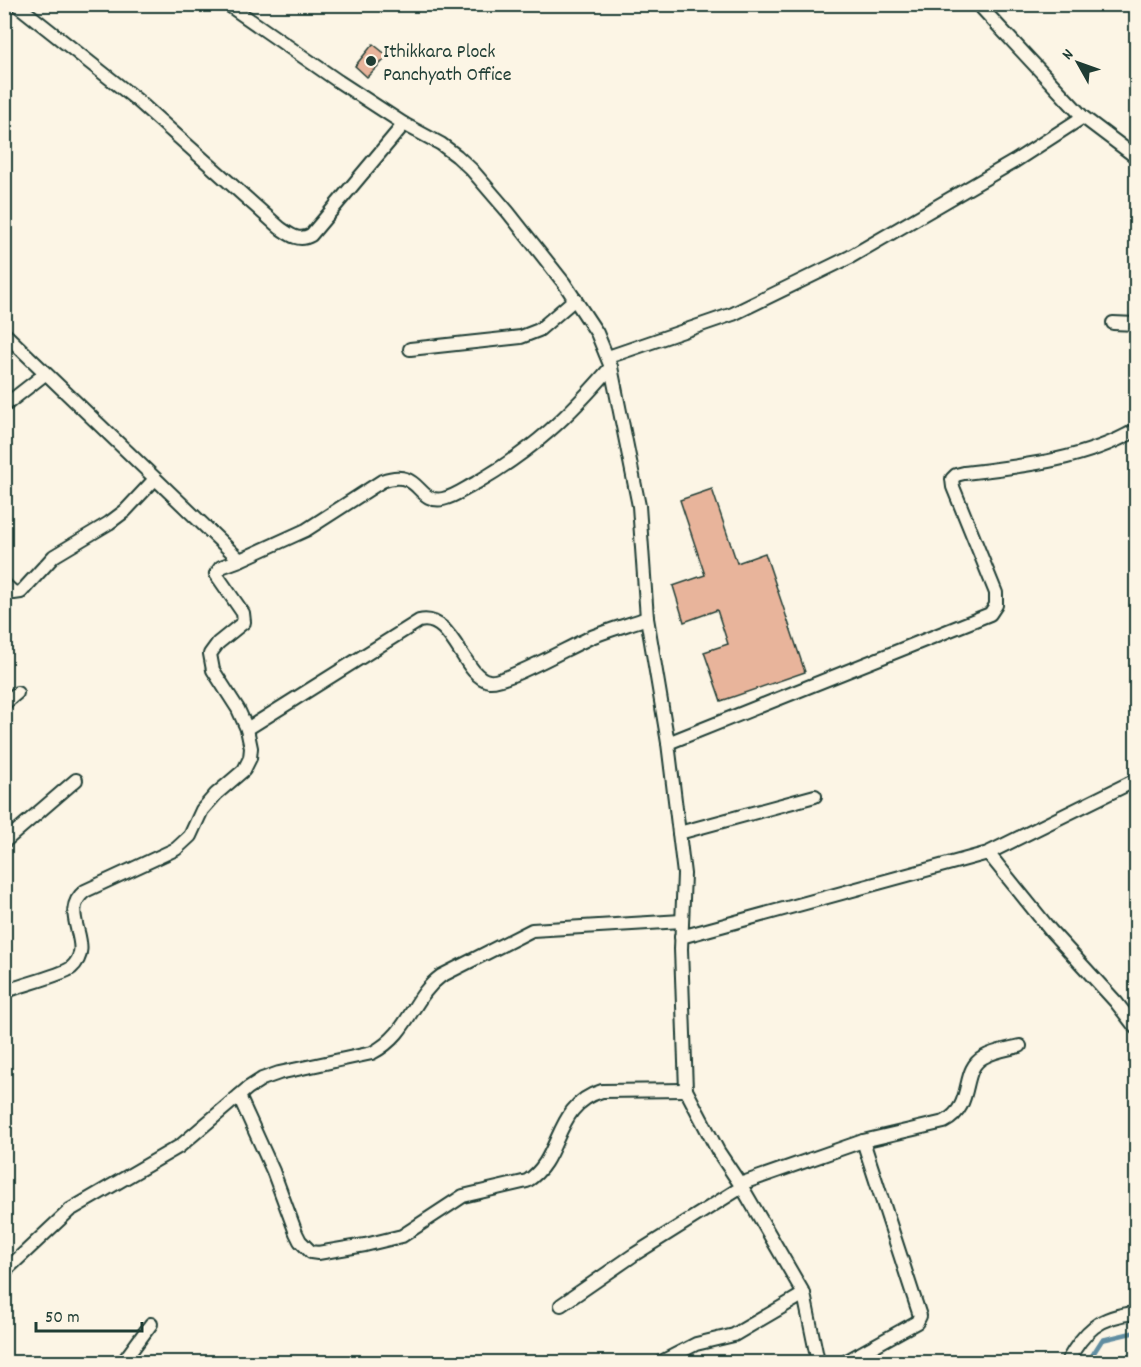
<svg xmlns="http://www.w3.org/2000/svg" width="1141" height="1367" font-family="Dekko,sans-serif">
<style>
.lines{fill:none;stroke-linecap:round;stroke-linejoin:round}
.stream{stroke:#608da1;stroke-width:4.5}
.building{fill:#e8b49b;stroke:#1f3d34;stroke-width:1.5}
.street-casing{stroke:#1f3d34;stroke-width:16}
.street{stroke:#fcf5e5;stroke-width:12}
.poi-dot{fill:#1f3d34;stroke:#fcf5e5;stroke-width:2}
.labels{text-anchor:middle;stroke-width:6;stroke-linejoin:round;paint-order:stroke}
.poi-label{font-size:20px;fill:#1f3d34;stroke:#fcf5e5;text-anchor:start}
</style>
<rect width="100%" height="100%" fill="#fcf5e5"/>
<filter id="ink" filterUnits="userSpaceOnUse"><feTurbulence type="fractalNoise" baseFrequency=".0167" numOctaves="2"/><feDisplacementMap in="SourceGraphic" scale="12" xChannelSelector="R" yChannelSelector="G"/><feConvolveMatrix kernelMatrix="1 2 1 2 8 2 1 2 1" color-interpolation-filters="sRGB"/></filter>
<g filter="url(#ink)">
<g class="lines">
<polyline class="stream" points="1088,1362 1102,1340 1136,1332"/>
</g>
<g class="building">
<polygon points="373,44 388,56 367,77 355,66"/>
<polygon points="712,489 737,563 765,553 805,672 721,701 704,652 728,644 717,610 684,622 673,586 705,575 680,500"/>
</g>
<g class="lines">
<defs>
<g id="street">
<path d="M16,4L137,100L280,228C290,235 299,242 311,235L404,124"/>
<polyline points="227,4 338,81 404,124 441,144 457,156 471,169 508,212 564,283 597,333 611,367 639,506 647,618 668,743 679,833 684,874 681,949 686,1090 718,1151 742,1187 804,1294 818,1362"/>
<polyline points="978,4 1083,117 1136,157"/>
<polyline points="1113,323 1136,324"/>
<path d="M4,333L240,560L306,530L382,481C421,467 416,504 443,499C454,497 466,488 476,483C533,450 569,416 611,367"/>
<polyline points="410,349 521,337 539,330 575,299"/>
<polyline points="608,357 733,314 850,257 1015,161 1083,117"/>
<polyline points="4,406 45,374"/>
<polyline points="4,584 14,593 21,592 54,556 109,523 125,511 155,479"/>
<polyline points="4,704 17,693"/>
<path d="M247,729L419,621C453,612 463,677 489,681C505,684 574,644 594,636C612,629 630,624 647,618"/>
<path d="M668,743L990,614L996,605V593L953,487L952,479L956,475L964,473C1024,466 1084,460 1136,430"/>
<polyline points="679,833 815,796"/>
<polyline points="4,842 76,780"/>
<polyline points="988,853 1051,931 1116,1002 1136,1028"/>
<polyline points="681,937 988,853 1136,780"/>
<path d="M4,992C18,986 62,975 71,968C98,944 56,914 85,891L176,849L190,836L202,810L216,794L244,770L250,758L251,748L247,729L238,709L213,670L210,654L218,643L244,622L243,613L216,574L221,567L240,560"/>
<path d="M239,1096L273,1171L296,1233L300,1241L311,1252L318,1253L365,1245L402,1236L463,1196L527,1181C563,1159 553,1105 602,1091L686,1090"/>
<path d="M740,1184L863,1141L944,1122C976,1105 959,1070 984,1057C994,1051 1008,1049 1020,1046"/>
<path d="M4,1272L70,1210L180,1146L248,1088L262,1079L279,1073L372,1053C410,1033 412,997 441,976L532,930L682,921"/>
<polyline points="561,1305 635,1254 742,1187"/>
<polyline points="123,1362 151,1324"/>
<polyline points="661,1362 696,1344 734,1335 804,1294"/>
<polyline points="845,1362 917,1322 920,1316 863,1141"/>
<path d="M1067,1362C1084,1331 1099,1316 1136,1313"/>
</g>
</defs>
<use href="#street" class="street-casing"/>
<use href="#street" class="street"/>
</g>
</g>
<circle class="poi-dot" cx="371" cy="61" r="6"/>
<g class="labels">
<g class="poi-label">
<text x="383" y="57">Ithikkara Plock<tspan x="383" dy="23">Panchyath Office</tspan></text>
</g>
</g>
<rect width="1141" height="1367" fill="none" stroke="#fcf5e5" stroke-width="24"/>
<rect x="12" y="12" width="1117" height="1343" fill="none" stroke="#1f3d34" stroke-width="2" filter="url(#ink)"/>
<g transform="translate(1078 63) rotate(310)" stroke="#fcf5e5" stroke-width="4.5" paint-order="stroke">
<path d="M0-4.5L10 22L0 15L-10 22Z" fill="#1f3d34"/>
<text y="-9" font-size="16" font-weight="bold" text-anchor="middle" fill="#1f3d34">N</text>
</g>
<path d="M36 1322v9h106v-9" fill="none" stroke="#1f3d34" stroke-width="3"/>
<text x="45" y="1322" font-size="18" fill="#1f3d34" stroke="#fcf5e5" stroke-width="4.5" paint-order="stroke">50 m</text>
</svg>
